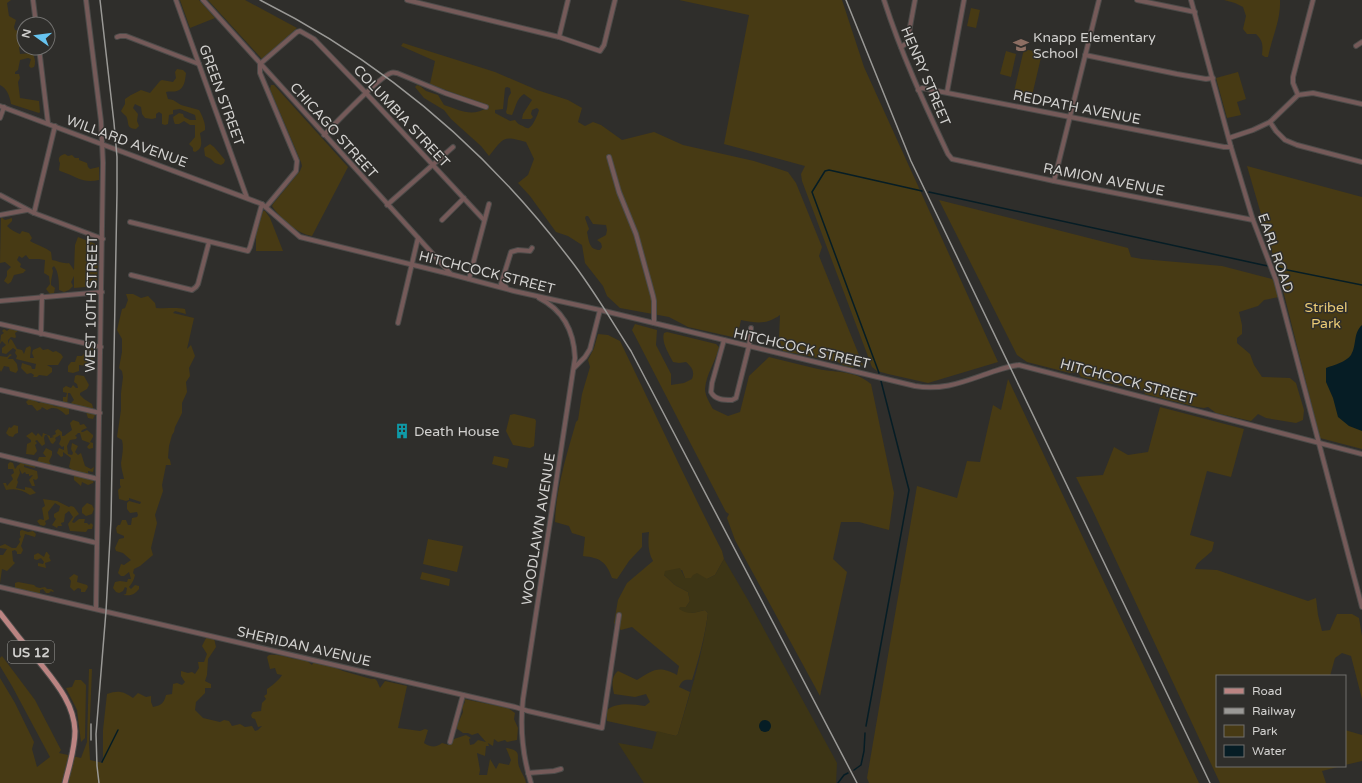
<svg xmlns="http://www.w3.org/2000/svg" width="1362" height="783" font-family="'Varela Round',sans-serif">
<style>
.green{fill:#473a14;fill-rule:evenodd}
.sand{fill:#3d3515}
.water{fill:#061d25}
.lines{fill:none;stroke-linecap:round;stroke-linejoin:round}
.stream{stroke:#061d25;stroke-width:1.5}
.minor-casing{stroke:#4c4b49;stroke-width:6}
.major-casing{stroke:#4c4b49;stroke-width:7}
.minor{stroke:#755a59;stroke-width:4}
.major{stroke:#bb8482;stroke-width:5}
.rail{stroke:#9a9996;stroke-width:1.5}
.labels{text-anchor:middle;stroke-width:3;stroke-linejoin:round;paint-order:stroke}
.shield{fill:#2f2e2b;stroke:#a1a09e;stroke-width:1}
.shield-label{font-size:13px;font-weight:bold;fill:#d2d1cf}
.poi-label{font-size:14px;fill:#d2d1cf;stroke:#2f2e2b;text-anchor:start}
.street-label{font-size:14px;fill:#d2d1cf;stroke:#2f2e2b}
.park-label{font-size:14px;fill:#eaca75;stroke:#2f2e2b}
</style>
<rect width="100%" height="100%" fill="#2f2e2b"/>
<g class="green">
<path d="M0,0H11L7,3L9,16L16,20L14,27L15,30L19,31L21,39L24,41V46L19,47L20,54L32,53C35,57 36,63 34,67L31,68L29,66L31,59L28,58L20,60L18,70L15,72V74H19L20,78L18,82L20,98L39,101L40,112L39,113L11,104C10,97 7,88 0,85Z"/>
<polygon points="180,0 199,0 215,18 190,28"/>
<polygon points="208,0 245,0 297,28 262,59"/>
<polygon points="679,0 842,0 864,67 998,362 928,383 888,374 877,371 872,367 802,181 801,174 805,166 724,144 749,15"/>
<path d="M1224,0H1280C1281,20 1272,37 1268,57H1265L1262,55C1263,45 1263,41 1256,34H1247L1243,29L1246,16L1243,7L1235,3Z"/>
<polygon points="971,8 980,10 976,28 967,26"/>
<path d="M403,43L495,72L537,90L568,100L582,108L578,122L585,126L593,122L601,125L622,140L654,132L683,145L754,161L788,172L796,183L822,247L819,256L863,365C855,369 845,367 838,362L783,351L779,338L780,315C766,325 757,323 741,320L737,338L688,327L669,317L620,308L607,296L603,286L585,263L582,245L568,236L556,232L530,196L518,183L528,175L534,159L526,142C502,135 504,138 489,156L481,146L451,119L444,110L424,98L415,87L417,85L420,86L426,91L438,95L444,105C460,110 472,118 488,107L485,105L430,84L435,61L401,46ZM507,87L510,88L511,93C506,99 509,104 506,112L507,114L512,115C516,107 516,99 524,94L532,100L523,114L522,119H531L533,117L531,114L532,110L537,108L539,110C538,114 533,126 529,128C528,129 524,127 523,126C519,125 517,123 515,120L510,121L495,113V110L503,109L505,88ZM586,216H588L593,224L606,225L607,230L606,235L597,240L601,243L602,247L600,250C589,250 589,241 587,232L589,229L585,218Z"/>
<polygon points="1024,49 1042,53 1031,100 1013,96"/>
<polygon points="1006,51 1016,54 1011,77 1000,74"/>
<path d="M177,69L183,70L186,73C185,80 185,88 177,91C174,92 169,91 166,92L168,99L173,100L181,105L199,110C202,115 206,124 205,130L200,133C201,141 204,148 195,152L193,151V148L189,144L195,137V125H190L184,121L179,124H175L174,122L173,117L179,113L183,114L184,117L190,120H196L195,115L180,109L173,110V114L169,115L168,124L165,125L162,124V114L159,112L156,114V118L152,119L145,118L142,114L141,107L135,104L133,108L138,114L137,121L139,126L136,129C125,128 130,123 126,116C124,114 122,113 121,111L125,104V99L131,95L141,90L150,93L160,81L162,80L173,82L176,78L175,72Z"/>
<polygon points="1238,72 1246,99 1237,102 1241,115 1227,118 1216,78"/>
<path d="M271,85H274L348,167L312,236C296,233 281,219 272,206L273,204L300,171L302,166L301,162L270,89Z"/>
<polygon points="210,144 214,147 225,160 224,163 221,165 215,163 211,159 205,156 204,148"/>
<path d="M65,154L68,156L72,155L75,158H79V160L87,163L88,167L90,169L99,167V180C82,184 74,175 60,171L59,170L60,163C57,158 60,155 65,154Z"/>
<polygon points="1247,166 1362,197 1362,449 1320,438 1282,286"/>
<polygon points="939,200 1128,248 1131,257 1142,259 1222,266 1272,279 1275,282 1279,297 1264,300 1258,306 1239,312 1242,325 1242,334 1237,338 1237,343 1250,354 1254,365 1262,377 1290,378 1296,383 1304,410 1303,420 1296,423 1266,418 1258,414 1251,421 1216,413 1208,407 1204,408 1197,407 1145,394 1144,391 1081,377 1078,372 1070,373 1027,362 1017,355"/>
<polygon points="263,211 265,211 270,218 283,251 256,251 256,234"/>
<path d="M1,217L5,220L12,218V221L7,226C11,230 15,232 20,234L22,231L29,233L32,238L30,241C37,245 45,247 51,252L52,260C58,261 63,264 69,263L74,270L75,245L78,237L98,245L97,286L74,288V276L71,282L73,286L69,290L64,292L59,290C59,283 59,272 54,266L52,268L53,271C52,277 51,279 51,285L55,288L54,293L50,294L46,289L50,284L49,276L44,273L45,260L39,259H29L26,255L22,258L19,256L17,260L21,264L20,267L26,270L23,273L14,275L11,282L8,284L4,281L7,276V271L11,267L5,262L0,263Z"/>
<path d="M126,294H133L141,298L148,296L155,303L156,308C166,309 175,307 185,309L186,314L175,311L173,313L194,318L187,349L191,345L195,356L189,368L190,376L186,382L187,392L182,403V413L175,427L174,432L172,435L169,446L168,458L170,460L171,465H166L162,485L163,491L155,515L157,523L151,548L153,555L140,566L134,569L133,573L135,575C134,580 132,583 129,587L131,589L135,585L139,586V589C134,595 131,596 123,595L126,594L127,588L125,587L123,591L119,593L116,592L113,588L115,582L120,581L127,582L128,579H131L129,572L124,576H121L118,573L121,564L124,565L131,560L123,553L116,551L115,548L119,539L124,538V536L117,533L116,528L118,525H120L122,520H126L128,525H131L132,518L137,517L138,515L137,512L130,513L127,509V503L129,501L140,504L141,502L129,498V500L126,501L119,499L118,490L121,487L120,485V479H124C123,474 121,468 121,463C122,456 124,448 122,440L117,437L121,410V393L123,377L122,371L119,368L122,352V339L117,330L122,309L125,308L128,300Z"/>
<path d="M635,324L657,330L656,345L671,374V385L684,383L692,379C695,372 692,367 686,362L679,363L673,362C669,354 661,342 664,333L667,332L716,344L719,347C716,361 706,374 705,389C705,395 710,404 713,409L728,416L740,412L749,376L769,357C785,361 801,365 818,369C838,373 854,370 871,384L894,493L889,530L859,522H841L833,559L847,572L820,696L735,540L727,518L729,514L726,512L632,330Z"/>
<polygon points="12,326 18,331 15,333 16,337 15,338 11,337 8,340 8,344 10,339 12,340 17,349 22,350 24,354 26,348 30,346 31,348 30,358 34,358 32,353 33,350 40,347 43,350 48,349 53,352 56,351 61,354 63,357 58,365 47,365 52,368 52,372 47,376 39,375 37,377 33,377 34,375 31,373 27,374 21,368 22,363 31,366 32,369 35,369 36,364 16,359 17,356 15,353 16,350 13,348 6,354 2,353 2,348 6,345 2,341 0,344 1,335 4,333 2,331 4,329 7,331"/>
<path d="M598,334L608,335L620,341C654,411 686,481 722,551L724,559L715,575L707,579L685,578L682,570L664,575L675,585L688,592L690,601L686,607H680L692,613L705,610L708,613C705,636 699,658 692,680C685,679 682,680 679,687L690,692L678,734L676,736L607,721V710C616,702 633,704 645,706L650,702L646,694L635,697L614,694C612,685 611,677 618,671L637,680C653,670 658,665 677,675L679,666L632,627L621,630L614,623L618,600L627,583L653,561C648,552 648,543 649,532L642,533V547L629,561L617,579L612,578C606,561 600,558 583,556L585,537L572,533L569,526L555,522C556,488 567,454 576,422L578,420L582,394L590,367L588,360L594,348Z"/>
<polygon points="89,346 93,347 94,350 90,354 93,357 94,365 88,366 79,365 79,371 73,373 68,372 68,366 71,362 75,362 77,356 82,356 85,352 85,347"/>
<polygon points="10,354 12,355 9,357 8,359 13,359 17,364 18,370 16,373 10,371 9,367 4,366 1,372 0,370 0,356 7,357"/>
<path d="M77,375L84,376L89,385L87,389L80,393V395L84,399L92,404L95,415L93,419L88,418L85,409L73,405L71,403L74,400L70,393H68L67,407L69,409V414L66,415C61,410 54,405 47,410L42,407L41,409L37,411L32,405H28L26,402L30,398L39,403L46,400L54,406L63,407L65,403L63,402V397H66L67,393L63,392V388L66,386L71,388L73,385L76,388H78L77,384L74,382L75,376Z"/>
<polygon points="1008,379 1199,783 869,783 867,778 917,486 957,498 967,461 980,462 993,405 1001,410"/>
<polygon points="1160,407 1244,429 1231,477 1207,471 1190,535 1214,542 1212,551 1197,564 1195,569 1217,570 1308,601 1316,598 1318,615 1322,631 1330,630 1337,614 1352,614 1359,618 1362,636 1362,699 1351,656 1342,653 1335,658 1330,676 1217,676 1217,766 1342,766 1322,771 1326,783 1220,783 1092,509 1076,477 1103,475 1114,447 1128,455 1148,452"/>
<polygon points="514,414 535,419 536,421 534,446 530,448 513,445 506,431 510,415"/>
<polygon points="73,420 79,422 80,425 84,424 87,428 82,430 81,432 83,432 87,430 93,435 93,437 90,442 93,443 93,448 89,449 87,447 90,443 82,440 80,433 78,433 75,436 77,437 76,439 70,440 67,446 68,454 72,455 73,453 71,449 72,443 78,446 75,452 78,455 81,453 85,466 91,469 94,467 93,472 88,471 88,474 81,473 82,477 94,480 93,483 88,485 82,482 81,486 74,480 74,472 69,467 71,458 63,452 63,456 61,457 57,453 59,448 64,450 64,446 62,447 59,444 61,439 60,435 55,438 56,440 53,444 51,443 47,435 45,435 44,438 45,444 42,446 37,440 35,441 37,443 35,445 37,451 34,455 26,454 27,444 31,442 31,440 26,436 32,432 36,436 38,433 42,437 43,433 50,436 50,438 54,437 52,436 56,434 55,431 58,429 62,432 62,436 64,436 72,430 70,423"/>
<polygon points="14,425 18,426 18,433 15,434 13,437 9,436 6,433 9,427 11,428"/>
<polygon points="46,448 52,451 52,455 49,461 51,465 42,466 37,462 39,457 46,457 43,453"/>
<polygon points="494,456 509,459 507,468 492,464"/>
<path d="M23,458L28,460L35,467V468L24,465V467L37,471L38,478L36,480L33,479L35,486H32L29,480L33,475L29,476V474H26L25,472L22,474L19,468L20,473L17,480L18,482L16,488L25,490V487L31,488L36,493L30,495C22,490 16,488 6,490L3,483H6L7,486L13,479L11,475L14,473L13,469H8V464L10,462L13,463L15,469L16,468L17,466L20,464L19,462Z"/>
<polygon points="43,499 57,501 69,507 71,506 74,507 79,514 75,517 72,522 74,523 79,519 85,519 84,523 87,523 89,525 91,523 93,525 92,529 88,529 86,532 70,531 68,524 73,517 69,511 65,514 64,522 61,523 62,526 58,526 57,528 52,525 56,519 54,517 54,514 59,511 60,506 55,503 48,512 49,519 45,521 46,524 44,526 40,525 37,521 40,519 44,520 42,508 45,506"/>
<polygon points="87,503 92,505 94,509 92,514 86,516 82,513 82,508"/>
<polygon points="22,530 28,532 33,531 36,534 35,537 25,534 21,546 23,550 21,554 17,554 17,552 15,550 12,551 13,561 15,563 7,571 2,569 0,583 0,555 3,555 7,549 0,548 0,546 5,544 12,548 16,548 20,542 19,539 21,537 20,535 20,531"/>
<polygon points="428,539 463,546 457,572 423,564"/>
<polygon points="46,552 47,552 50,556 49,557 51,561 45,563 46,568 38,566 38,563 43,564 44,562 41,558 37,560 34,559 34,555 38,553 44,557"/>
<polygon points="422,572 450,579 449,586 420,579"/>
<polygon points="74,574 78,576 77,582 87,585 88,587 85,592 81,592 81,589 78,588 74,591 70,587 71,581 69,578"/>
<path d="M18,582L34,585L36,587L40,588L45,587L47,589H51L54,591L53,592L51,591L49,593H46L43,589L40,590V594L35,596C30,591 26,590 20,592L15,589V583Z"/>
<path d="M206,638H214L216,647L208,659L207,675L205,681L211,684V688H205V693L196,702L195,710L203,718L220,722L224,720L229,721L232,726L240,724L245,727L252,726L255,731L258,730L262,726L258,727L255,719L252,718L251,715L253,712L261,711L262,703L266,699L264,696L267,694V689C272,686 279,680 282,675L277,674L275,668L270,669L267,657L269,655C282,653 293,661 305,659L312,665L314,661L320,664L324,663L343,671L371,679H375L377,681L380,688L385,681L407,686L398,728L420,731L425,729L428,730L424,743C430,747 436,748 442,743L449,745L454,739L466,735L471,738L469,739L470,745L474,744L478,740L486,742L478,733L472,735L468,733H463L456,728L463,712L462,707L465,702L464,699L508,708L515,713L514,719L518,728L517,740L507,742L505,740L498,742L494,739L493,746L488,743L489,746H486L485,756L477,753L480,770L479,775H487L490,759L496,769L499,763L509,765L511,760L506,748C525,751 514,757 520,769C522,774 525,777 526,783H0V678L15,703L34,742L32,749L37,767L50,757L12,686L0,666V658L2,656L35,700L61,750L59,753L81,758L87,742L89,669H92L89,744L90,760L103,763V730L107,694C118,690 123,691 133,698L138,693L146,697L151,696V702L153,707C162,705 164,703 166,695L172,694L173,684L177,683L182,685L185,682L181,676V671L188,673L192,672L195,674L199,668L198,662H204L207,654L202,646Z"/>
<polygon points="75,680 81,680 86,685 85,738 81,742 77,710 66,688 72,687"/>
<polygon points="1345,730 1362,735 1362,761 1345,765"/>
</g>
<path class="sand" d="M724,559L748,600L837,763L836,783H644L618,743L652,749L657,731L676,736L678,734C690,694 703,654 708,613L705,610C695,613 688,615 679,609L680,607H686L690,601L688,592L675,585L664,575L665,571L680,568L685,578H691L693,575L697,573L707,579L715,575Z"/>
<g class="water">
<path d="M1362,325V431L1349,426L1338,417L1333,398L1326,382V368C1334,365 1346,362 1351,355C1357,345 1353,333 1362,325Z"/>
<circle cx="765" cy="726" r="6"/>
</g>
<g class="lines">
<g class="stream">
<polyline points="929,192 1263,265 1362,285"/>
<polyline points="879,373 812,192 825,171 829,170 922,191"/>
<polyline points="866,726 909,490 881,381"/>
<polyline points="102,762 118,730"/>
<polyline points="854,770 861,765 864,751 865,733"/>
<polyline points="838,783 844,775 848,773"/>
</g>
<defs>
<g id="minor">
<polyline points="33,0 36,24"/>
<polyline points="86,0 101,121 103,163 96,608"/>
<polyline points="176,0 247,198"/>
<polyline points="203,0 450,273"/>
<polyline points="407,0 559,37 600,51 604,45 615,0"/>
<path d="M884,0C901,53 924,103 948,154L952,159L1054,181L1253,220"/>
<polyline points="1137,0 1195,12"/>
<polyline points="1191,0 1231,147 1253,220 1276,280 1362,607"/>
<polyline points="117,37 120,36 126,36 199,64"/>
<polyline points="559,37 568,0"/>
<polyline points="1356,46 1362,42"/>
<polyline points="901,47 907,43 915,0"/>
<polyline points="39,48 48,123"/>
<polyline points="1085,55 1177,74 1206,79 1213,78"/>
<polyline points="260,64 297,32 300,31 314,39 366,93 484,220"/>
<polyline points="260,64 260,73 297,161 296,171 266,207"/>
<polyline points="918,90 922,88 1224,147 1231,147"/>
<polyline points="947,92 964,0"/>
<polyline points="1298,95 1313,93 1362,104"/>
<path d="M0,106L262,204L300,237L450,274L514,291L600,310L915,386C944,391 965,381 992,372C1001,369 1009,366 1019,365L1362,454"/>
<polyline points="0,118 4,107"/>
<polyline points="1270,122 1276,131 1285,140 1297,145 1362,162"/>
<path d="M324,135C334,125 381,75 391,73C393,72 395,73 397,73L445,93L486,107"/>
<polyline points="1229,138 1253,130 1270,122 1298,95 1293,83 1293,77 1313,0"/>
<polyline points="609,157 619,192 636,234 653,296 654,301 654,323"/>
<polyline points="1054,181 1099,0"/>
<polyline points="0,195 34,213 103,239"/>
<polyline points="387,205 453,147"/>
<polyline points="34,213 55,126"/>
<polyline points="0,215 27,210"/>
<polyline points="442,220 464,198"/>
<polyline points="130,222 248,251 250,247 262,204"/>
<polyline points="131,275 192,290 196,287 198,284 209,242"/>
<polyline points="469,279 489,204"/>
<polyline points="506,287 501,284 511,252 518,250 530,251 532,248"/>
<polyline points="0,301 102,292"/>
<polyline points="398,323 418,238"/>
<polyline points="0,324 101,347"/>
<polyline points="41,334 42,296"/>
<path d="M724,340L712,383L711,392C715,400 724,400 732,400L736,398L749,346L751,328"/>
<polyline points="574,368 585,357 590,349 600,310"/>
<polyline points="0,390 100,413"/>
<polyline points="0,455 98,479"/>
<polyline points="0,520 97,543"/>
<polyline points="0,587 515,707 528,711 602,728 619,615"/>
<polyline points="450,742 463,695"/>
<polyline points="528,773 554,771 561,769"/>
<path d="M531,783C523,757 520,726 523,699L575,358C574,332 563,310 539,298"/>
</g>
<path id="major" d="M0,613C12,629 24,644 37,659C54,681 74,702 75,731C75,749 69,766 65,783"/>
</defs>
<use href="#minor" class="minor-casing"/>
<use href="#major" class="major-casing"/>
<use href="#minor" class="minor"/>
<use href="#major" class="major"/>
<g class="rail">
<path d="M260,0C382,61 486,149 569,258C592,287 611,320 631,351L857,783"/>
<polyline points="846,0 911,161 1210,783"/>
<polyline points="91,740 91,724"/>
<polyline points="99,783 97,766 96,734 106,611 111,520 117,192 117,157 114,123 100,0"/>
</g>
</g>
<defs>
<symbol id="school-bare" viewBox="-9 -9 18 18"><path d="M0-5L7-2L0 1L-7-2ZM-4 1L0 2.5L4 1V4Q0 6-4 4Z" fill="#8d6e63" stroke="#2f2e2b" stroke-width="2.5" paint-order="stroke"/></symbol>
<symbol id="building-bare" viewBox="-9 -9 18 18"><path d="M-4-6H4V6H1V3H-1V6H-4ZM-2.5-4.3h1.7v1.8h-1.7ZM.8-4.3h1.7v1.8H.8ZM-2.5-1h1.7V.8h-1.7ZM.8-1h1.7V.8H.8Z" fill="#0f9aa8" stroke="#2f2e2b" stroke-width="2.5" paint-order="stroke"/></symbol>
</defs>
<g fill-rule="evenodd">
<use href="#school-bare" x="1010" y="34" width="22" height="22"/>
<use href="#building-bare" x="391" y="420" width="22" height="22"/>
</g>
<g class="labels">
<rect class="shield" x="8" y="641" width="46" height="22" rx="3"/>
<g class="shield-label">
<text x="31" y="657">US 12</text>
</g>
<g class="poi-label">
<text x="1033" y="42">Knapp Elementary<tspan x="1033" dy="16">School</tspan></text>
<text x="414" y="436">Death House</text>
</g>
<g class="street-label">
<text transform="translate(926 76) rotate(67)" y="5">HENRY STREET</text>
<text transform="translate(222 95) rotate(70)" y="5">GREEN STREET</text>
<text transform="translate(1077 107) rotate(11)" y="5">REDPATH AVENUE</text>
<text transform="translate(402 116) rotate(47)" y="5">COLUMBIA STREET</text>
<text transform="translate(334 130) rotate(48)" y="5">CHICAGO STREET</text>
<text transform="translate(127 141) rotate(20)" y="5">WILLARD AVENUE</text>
<text transform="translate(1104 179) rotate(11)" y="5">RAMION AVENUE</text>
<text transform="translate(1276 253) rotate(71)" y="5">EARL ROAD</text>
<text transform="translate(487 272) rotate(14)" y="5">HITCHCOCK STREET</text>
<text transform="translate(91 304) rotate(-89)" y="5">WEST 10TH STREET</text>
<text transform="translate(802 348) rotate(13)" y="5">HITCHCOCK STREET</text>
<text transform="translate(1128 381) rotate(15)" y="5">HITCHCOCK STREET</text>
<text transform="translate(538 529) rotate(-81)" y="5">WOODLAWN AVENUE</text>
<text transform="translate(304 646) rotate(13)" y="5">SHERIDAN AVENUE</text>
</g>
<g class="park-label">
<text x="1326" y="312">Stribel<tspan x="1326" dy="16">Park</tspan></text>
</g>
</g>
<rect x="1216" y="675" width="130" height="92" fill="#2f2e2b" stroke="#706f6d"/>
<rect x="1224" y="688" width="20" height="6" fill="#bb8482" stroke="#706f6d"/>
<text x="1252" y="695" font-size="12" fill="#d2d1cf">Road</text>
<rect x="1224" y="708" width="20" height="6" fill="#9a9996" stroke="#706f6d"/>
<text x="1252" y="715" font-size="12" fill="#d2d1cf">Railway</text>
<rect x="1224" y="725" width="20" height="12" fill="#473a14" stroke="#706f6d"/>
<text x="1252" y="735" font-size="12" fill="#d2d1cf">Park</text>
<rect x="1224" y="745" width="20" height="12" fill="#061d25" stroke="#706f6d"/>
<text x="1252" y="755" font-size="12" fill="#d2d1cf">Water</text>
<g transform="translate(36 36) rotate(284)"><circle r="19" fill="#2f2e2b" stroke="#706f6d"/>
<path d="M0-3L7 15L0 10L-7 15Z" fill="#67c4f0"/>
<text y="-6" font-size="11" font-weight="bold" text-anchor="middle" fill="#d2d1cf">N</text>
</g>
</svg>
